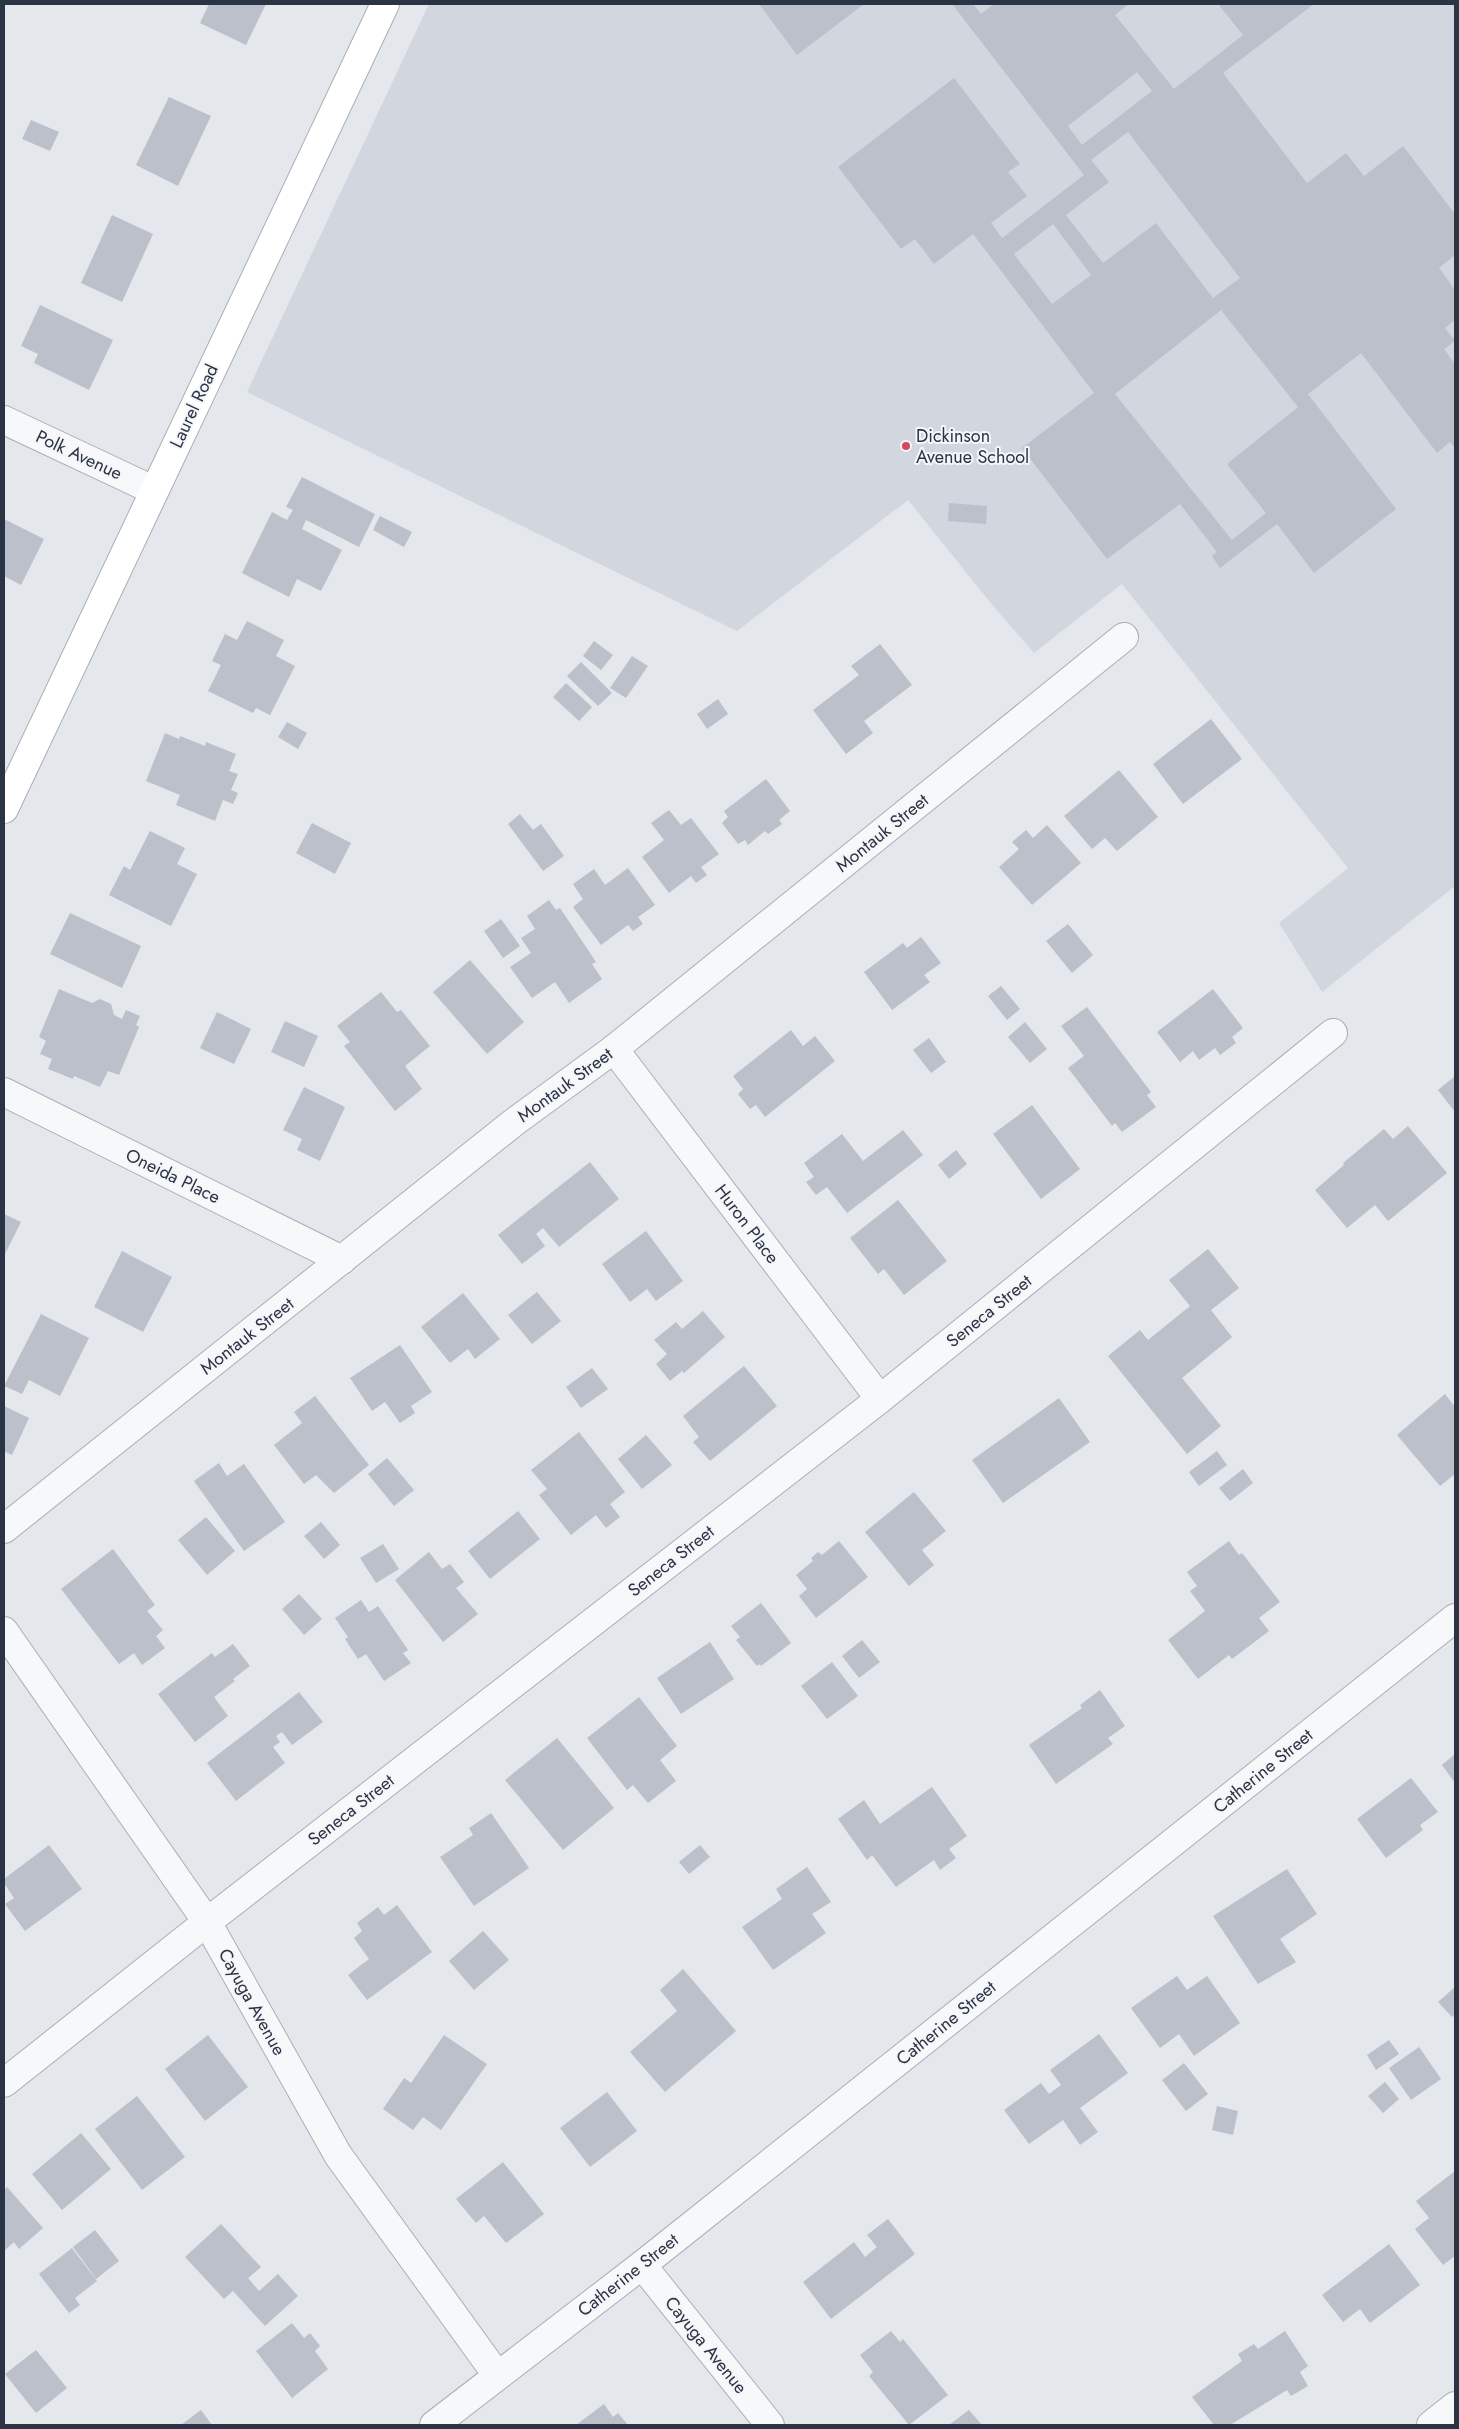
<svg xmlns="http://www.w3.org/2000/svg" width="1459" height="2429" font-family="Jost,sans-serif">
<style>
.built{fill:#d2d6de}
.building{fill:#bbc0ca;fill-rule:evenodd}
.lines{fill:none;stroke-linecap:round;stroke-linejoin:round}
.minor-casing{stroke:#a9aeb7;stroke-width:30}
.secondary-casing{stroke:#a9aeb7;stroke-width:30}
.minor{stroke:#f7f8fa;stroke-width:28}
.secondary{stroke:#fff;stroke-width:28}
.poi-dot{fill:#d1495b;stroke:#f4f6f9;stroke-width:2}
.labels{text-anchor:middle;stroke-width:4;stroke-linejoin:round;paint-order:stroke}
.street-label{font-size:18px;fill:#2b3445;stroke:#f4f6f9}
.poi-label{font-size:18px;fill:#2b3445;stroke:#f4f6f9;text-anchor:start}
</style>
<rect width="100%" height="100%" fill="#e4e7ec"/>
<polygon class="built" points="429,4 1455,4 1455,886 1322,992 1279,923 1348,868 1122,584 1034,653 994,607 908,500 737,631 247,392"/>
<g class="building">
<polygon points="209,4 266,4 246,45 200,23"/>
<polygon points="759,4 864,4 797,55"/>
<path d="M952,4H973L981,14L994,4H1129L1115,15L1174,89L1243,35L1218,4H1314L1223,73L1307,183L1346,153L1364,176L1403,146L1455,214V255L1439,268L1455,290V320L1445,328L1455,341L1444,349L1455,364V448L1450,442L1437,453L1361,353L1308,394L1396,509L1314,573L1277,524L1220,568L1212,556L1217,552L1180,504L1107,559L1022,448L1094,393L973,234L934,264L915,239L901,249L838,167L954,78L1020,164L1008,172L1027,196L991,223L1002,238L1084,175ZM1137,72L1152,91L1082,145L1068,126ZM1128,132L1240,278L1213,298L1156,223L1103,263L1066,215L1109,182L1091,160ZM1053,224L1091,275L1052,304L1014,254ZM1221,310L1298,407L1227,464L1266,513L1232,540L1115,394Z"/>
<polygon points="169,97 211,116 178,186 136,165"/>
<polygon points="31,120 59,132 50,151 22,139"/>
<polygon points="112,215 153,234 122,302 81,283"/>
<polygon points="40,305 113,340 89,390 34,363 38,354 21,346"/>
<polygon points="302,477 375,514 359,547 306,520 302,529 342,550 321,591 297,579 289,597 242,573 272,512 287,520 293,510 286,507"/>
<polygon points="949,503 987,506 986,524 948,521"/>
<polygon points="380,516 412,532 404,547 373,530"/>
<polygon points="4,519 44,539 21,585 4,576"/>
<polygon points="247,621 284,640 276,656 295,666 270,715 256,708 253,713 208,691 221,665 212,661 225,634 237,640"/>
<polygon points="594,641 613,655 601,670 583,656"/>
<polygon points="880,644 912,685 864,721 873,733 846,754 813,710 859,675 851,666"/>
<polygon points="632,656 648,666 626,698 610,688"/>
<polygon points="581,662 612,693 598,706 567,676"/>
<polygon points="566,683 592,707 579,721 553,697"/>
<polygon points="718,699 728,714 707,729 697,714"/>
<polygon points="1211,719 1242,759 1183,804 1153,764"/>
<polygon points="287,722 307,733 298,749 278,737"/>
<polygon points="165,733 179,739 180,736 205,746 206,742 236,754 229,771 238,774 231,790 238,793 233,804 223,800 215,821 176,805 180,795 146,781"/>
<polygon points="1119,770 1158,817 1117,851 1105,838 1092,849 1064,816"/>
<polygon points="766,779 790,811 779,820 782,824 768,834 765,831 748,845 745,840 738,844 722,823 728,817 724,811"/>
<polygon points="669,810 681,825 691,818 719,854 701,867 707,875 696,883 691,876 669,893 642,857 664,840 651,823"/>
<polygon points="520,814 533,830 541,824 564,856 543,871 508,824"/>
<polygon points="312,823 351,843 335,874 296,853"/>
<polygon points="1047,825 1081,863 1032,905 999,867 1019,849 1012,842 1026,830 1033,838"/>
<polygon points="150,831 185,848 177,864 197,874 171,926 109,895 124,866 130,870"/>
<polygon points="628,868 655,905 638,917 643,924 633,931 628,925 601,945 573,907 583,899 573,884 594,869 605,885"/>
<polygon points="549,900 556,910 560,908 596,962 592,964 602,979 569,1003 555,982 532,998 510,967 531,953 521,938 535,929 527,916"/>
<polygon points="70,913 141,946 122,988 50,954"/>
<polygon points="501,919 520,946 503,958 484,931"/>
<polygon points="1068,924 1093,955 1072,973 1046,941"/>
<polygon points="921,937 941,963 924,975 930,982 892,1010 864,972 903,943 907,948"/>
<polygon points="470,960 524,1022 487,1054 433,992"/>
<polygon points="1001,986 1020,1009 1007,1020 988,996"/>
<polygon points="59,989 92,1003 100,999 111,1004 114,1015 122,1019 126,1010 140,1016 136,1025 139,1027 119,1075 108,1071 100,1087 74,1076 73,1079 48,1069 52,1059 40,1054 46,1041 39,1037"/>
<polygon points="1213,989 1243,1028 1232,1037 1236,1043 1220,1055 1215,1048 1199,1060 1193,1051 1180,1062 1157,1032"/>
<polygon points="381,992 397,1012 401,1010 430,1046 405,1066 422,1089 395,1111 344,1046 350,1042 337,1026"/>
<polygon points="1087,1007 1151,1092 1147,1095 1156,1107 1122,1132 1115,1123 1112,1126 1068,1068 1084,1056 1061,1026"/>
<polygon points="217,1012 251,1029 234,1064 200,1048"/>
<polygon points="285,1021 318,1036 304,1067 271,1052"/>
<polygon points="1025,1022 1047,1049 1030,1063 1008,1037"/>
<polygon points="791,1030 803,1046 815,1036 835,1061 765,1117 756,1105 750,1109 738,1094 743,1089 733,1076"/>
<polygon points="929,1038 946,1062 931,1073 913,1050"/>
<polygon points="1455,1076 1455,1112 1438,1090"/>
<polygon points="304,1087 345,1107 320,1161 297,1150 302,1139 283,1130"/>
<polygon points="1032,1105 1080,1169 1041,1199 993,1134"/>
<polygon points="1408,1126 1447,1173 1388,1221 1375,1205 1347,1228 1315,1190 1344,1165 1343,1163 1384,1129 1393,1139"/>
<polygon points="903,1130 923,1155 847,1213 827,1187 816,1195 806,1182 814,1177 804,1163 842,1134 863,1161"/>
<polygon points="956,1150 967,1164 949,1179 938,1165"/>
<polygon points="590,1162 619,1199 559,1247 543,1228 536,1234 545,1246 522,1264 498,1235"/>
<polygon points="898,1200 947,1261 904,1295 884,1269 878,1274 850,1238"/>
<polygon points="4,1214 21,1222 4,1256"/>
<polygon points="646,1231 683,1281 656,1301 647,1289 630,1302 602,1264"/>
<polygon points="1208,1249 1239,1288 1211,1310 1232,1337 1182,1378 1221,1426 1187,1454 1108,1356 1140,1330 1148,1340 1190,1306 1169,1280"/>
<polygon points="122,1251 172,1277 143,1332 94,1307"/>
<polygon points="537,1292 561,1321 532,1344 508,1315"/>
<polygon points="463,1293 500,1339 475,1359 468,1349 450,1363 421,1327"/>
<polygon points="703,1311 725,1337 684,1373 682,1371 670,1381 656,1364 667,1354 654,1340 676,1322 682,1329"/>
<polygon points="41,1314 89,1338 60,1396 29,1380 22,1394 4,1386"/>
<polygon points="400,1345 432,1392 411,1406 415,1413 400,1423 385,1402 372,1411 350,1378"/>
<polygon points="744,1366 777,1406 710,1461 693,1442 699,1437 683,1416"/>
<polygon points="592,1368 608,1389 581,1408 566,1387"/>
<polygon points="1445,1394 1455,1407 1455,1474 1440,1486 1397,1435"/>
<polygon points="315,1396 369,1465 334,1493 316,1475 304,1484 274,1445 302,1423 294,1412"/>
<polygon points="1059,1398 1090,1442 1003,1503 972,1460"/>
<polygon points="4,1406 29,1418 12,1455 4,1451"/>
<polygon points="579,1432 625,1492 610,1504 620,1517 606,1528 596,1515 571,1535 539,1495 547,1489 531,1470"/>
<polygon points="646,1435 672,1465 642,1489 618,1459"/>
<polygon points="1217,1451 1227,1465 1199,1486 1189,1472"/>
<polygon points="387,1458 414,1490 394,1506 368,1474"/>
<polygon points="219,1463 227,1476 244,1464 285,1522 244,1551 194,1481"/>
<polygon points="1243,1469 1253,1483 1230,1501 1219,1488"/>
<polygon points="914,1492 946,1531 922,1550 934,1565 909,1586 865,1532"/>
<polygon points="518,1511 540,1539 490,1579 468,1551"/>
<polygon points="206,1517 235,1551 207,1575 178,1540"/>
<polygon points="321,1522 340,1545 324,1559 304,1536"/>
<polygon points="839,1541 868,1577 816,1618 799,1596 807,1589 796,1575 813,1561 811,1558 818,1552 822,1555"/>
<polygon points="1229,1541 1239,1555 1242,1553 1280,1602 1259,1618 1269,1631 1232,1659 1229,1655 1198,1679 1168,1640 1205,1611 1190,1591 1197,1586 1187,1572"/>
<polygon points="383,1544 399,1569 376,1583 360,1558"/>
<polygon points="113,1549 155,1605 147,1611 163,1630 156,1636 165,1648 142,1665 134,1653 119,1664 61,1589"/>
<polygon points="429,1552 442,1569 450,1564 464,1582 456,1588 478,1614 443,1642 395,1580"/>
<polygon points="299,1594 322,1619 304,1635 282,1609"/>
<polygon points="361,1600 369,1612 378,1606 408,1650 403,1653 411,1663 384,1681 366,1654 358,1659 345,1639 348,1637 335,1618"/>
<polygon points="761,1603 791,1643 761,1666 760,1664 757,1666 736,1640 740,1637 731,1626"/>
<polygon points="862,1640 880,1662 859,1678 842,1656"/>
<polygon points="710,1642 734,1679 681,1714 657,1678"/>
<polygon points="233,1644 250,1666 233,1679 235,1681 214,1697 228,1716 195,1742 158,1694 212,1653 215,1657"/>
<polygon points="832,1662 858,1696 827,1719 801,1686"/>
<polygon points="1100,1690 1125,1726 1108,1738 1113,1744 1056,1784 1029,1745 1082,1708 1080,1705"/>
<polygon points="299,1692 323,1722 292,1745 282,1732 276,1736 280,1742 273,1747 285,1763 236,1801 207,1763"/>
<polygon points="639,1697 677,1746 660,1760 676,1781 648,1803 633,1785 627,1790 587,1738"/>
<polygon points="557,1738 614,1808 563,1850 505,1780"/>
<polygon points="1455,1754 1455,1783 1442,1765"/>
<polygon points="1411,1778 1438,1812 1420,1825 1423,1830 1386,1858 1357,1819"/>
<polygon points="932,1787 967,1836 949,1849 956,1858 940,1870 934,1860 896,1887 872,1855 867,1860 838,1819 864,1800 880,1824"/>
<polygon points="491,1813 529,1868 474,1906 440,1857 473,1835 469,1828"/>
<polygon points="49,1845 82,1889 25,1931 5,1904 14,1898 4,1883 4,1879"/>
<polygon points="700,1845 710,1857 689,1874 679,1862"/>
<polygon points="807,1867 831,1902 812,1914 826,1933 773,1970 742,1927 782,1899 776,1889"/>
<polygon points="1287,1869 1317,1914 1280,1939 1296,1962 1258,1984 1213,1916"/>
<polygon points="397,1905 432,1952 367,2000 348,1975 369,1959 354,1938 362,1931 357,1923 378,1907 384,1915"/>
<polygon points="483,1931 509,1960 474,1990 449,1961"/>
<polygon points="683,1969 736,2031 665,2092 630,2052 677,2011 660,1990"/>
<polygon points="1177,1976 1187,1990 1207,1976 1240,2023 1194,2056 1179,2034 1160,2048 1131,2008"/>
<polygon points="1455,1987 1455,2014 1452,2017 1438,2002"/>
<polygon points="1099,2034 1128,2073 1080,2108 1098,2132 1080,2145 1063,2120 1029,2144 1004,2110 1041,2083 1049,2094 1061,2085 1050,2070"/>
<polygon points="208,2035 248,2087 205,2121 165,2069"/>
<polygon points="444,2035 487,2064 441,2130 423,2117 413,2130 383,2109 404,2078 411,2083"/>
<polygon points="1389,2040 1399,2054 1376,2070 1367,2055"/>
<polygon points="1419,2047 1441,2079 1411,2100 1389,2068"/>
<polygon points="1184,2063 1208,2094 1186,2111 1162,2080"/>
<polygon points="1385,2082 1399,2099 1383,2113 1368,2096"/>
<polygon points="607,2092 637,2131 590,2167 560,2128"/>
<polygon points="137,2096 185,2157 142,2190 95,2129"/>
<polygon points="1217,2106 1238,2111 1233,2135 1212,2130"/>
<polygon points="81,2133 111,2169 62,2210 32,2174"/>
<polygon points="503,2162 544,2214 506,2243 484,2216 476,2223 456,2199"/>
<polygon points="1455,2171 1455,2256 1443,2265 1415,2229 1429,2218 1416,2201"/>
<polygon points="7,2187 43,2228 19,2249 14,2242 4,2251 4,2190"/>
<polygon points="888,2219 915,2254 831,2319 803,2282 854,2242 865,2257 877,2247 867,2235"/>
<polygon points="221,2224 261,2267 248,2278 259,2291 278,2274 298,2296 265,2326 233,2291 224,2299 185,2257"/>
<polygon points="95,2230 119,2261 96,2279 73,2247"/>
<polygon points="1389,2244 1420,2285 1370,2323 1360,2309 1343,2322 1322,2295"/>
<polygon points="72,2248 97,2281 75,2298 80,2305 69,2313 39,2274"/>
<polygon points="292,2323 304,2338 310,2333 320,2346 315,2351 328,2369 292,2398 256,2351"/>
<polygon points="891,2331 900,2342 903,2339 948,2395 909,2425 869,2376 873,2372 860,2355"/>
<polygon points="1285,2331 1308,2366 1300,2372 1308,2386 1291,2396 1287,2390 1230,2425 1214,2425 1192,2397 1242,2361 1238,2354 1254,2344 1258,2349"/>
<polygon points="36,2350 67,2388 36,2413 5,2374"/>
<polygon points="604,2404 613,2417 618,2413 628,2425 576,2425"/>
<polygon points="201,2410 212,2425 181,2425"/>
<polygon points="969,2410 982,2425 949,2425"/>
</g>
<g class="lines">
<defs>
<g id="minor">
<polyline points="4,420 153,490"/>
<polyline points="614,1049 880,1399"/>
<polyline points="4,1092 342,1260"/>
<polyline points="4,1529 513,1123 614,1049 1124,637"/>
<polyline points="4,1631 207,1922 338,2155 497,2375"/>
<polyline points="4,2083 207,1922 880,1399 1333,1033"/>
<polyline points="642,2265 770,2425"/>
<polyline points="434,2425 642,2265 1455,1618"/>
<polyline points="1431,2425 1455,2406"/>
</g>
<polyline id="secondary" points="4,809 385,4"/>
</defs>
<use href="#minor" class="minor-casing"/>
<use href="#secondary" class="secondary-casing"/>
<use href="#minor" class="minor"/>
<use href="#secondary" class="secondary"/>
</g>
<circle class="poi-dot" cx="906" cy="446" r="5"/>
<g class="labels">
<g class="street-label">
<text transform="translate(194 406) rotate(-65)" y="6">Laurel Road</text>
<text transform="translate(79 455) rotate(25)" y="6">Polk Avenue</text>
<text transform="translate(882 833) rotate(-39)" y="6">Montauk Street</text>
<text transform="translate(565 1085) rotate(-36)" y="6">Montauk Street</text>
<text transform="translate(173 1176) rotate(26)" y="6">Oneida Place</text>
<text transform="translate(747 1224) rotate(53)" y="6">Huron Place</text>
<text transform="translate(989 1311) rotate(-39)" y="6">Seneca Street</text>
<text transform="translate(247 1336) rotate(-38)" y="6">Montauk Street</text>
<text transform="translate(671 1561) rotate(-38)" y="6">Seneca Street</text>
<text transform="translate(1263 1771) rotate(-39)" y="6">Catherine Street</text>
<text transform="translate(351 1810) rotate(-38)" y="6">Seneca Street</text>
<text transform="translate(252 2002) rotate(61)" y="6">Cayuga Avenue</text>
<text transform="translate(946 2023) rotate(-39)" y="6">Catherine Street</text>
<text transform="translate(628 2275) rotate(-38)" y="6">Catherine Street</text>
<text transform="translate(706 2345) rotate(51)" y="6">Cayuga Avenue</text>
</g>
<g class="poi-label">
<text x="916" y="442">Dickinson<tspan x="916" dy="21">Avenue School</tspan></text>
</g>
</g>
<rect width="1459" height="2429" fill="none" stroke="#2b3445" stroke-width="10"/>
</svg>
